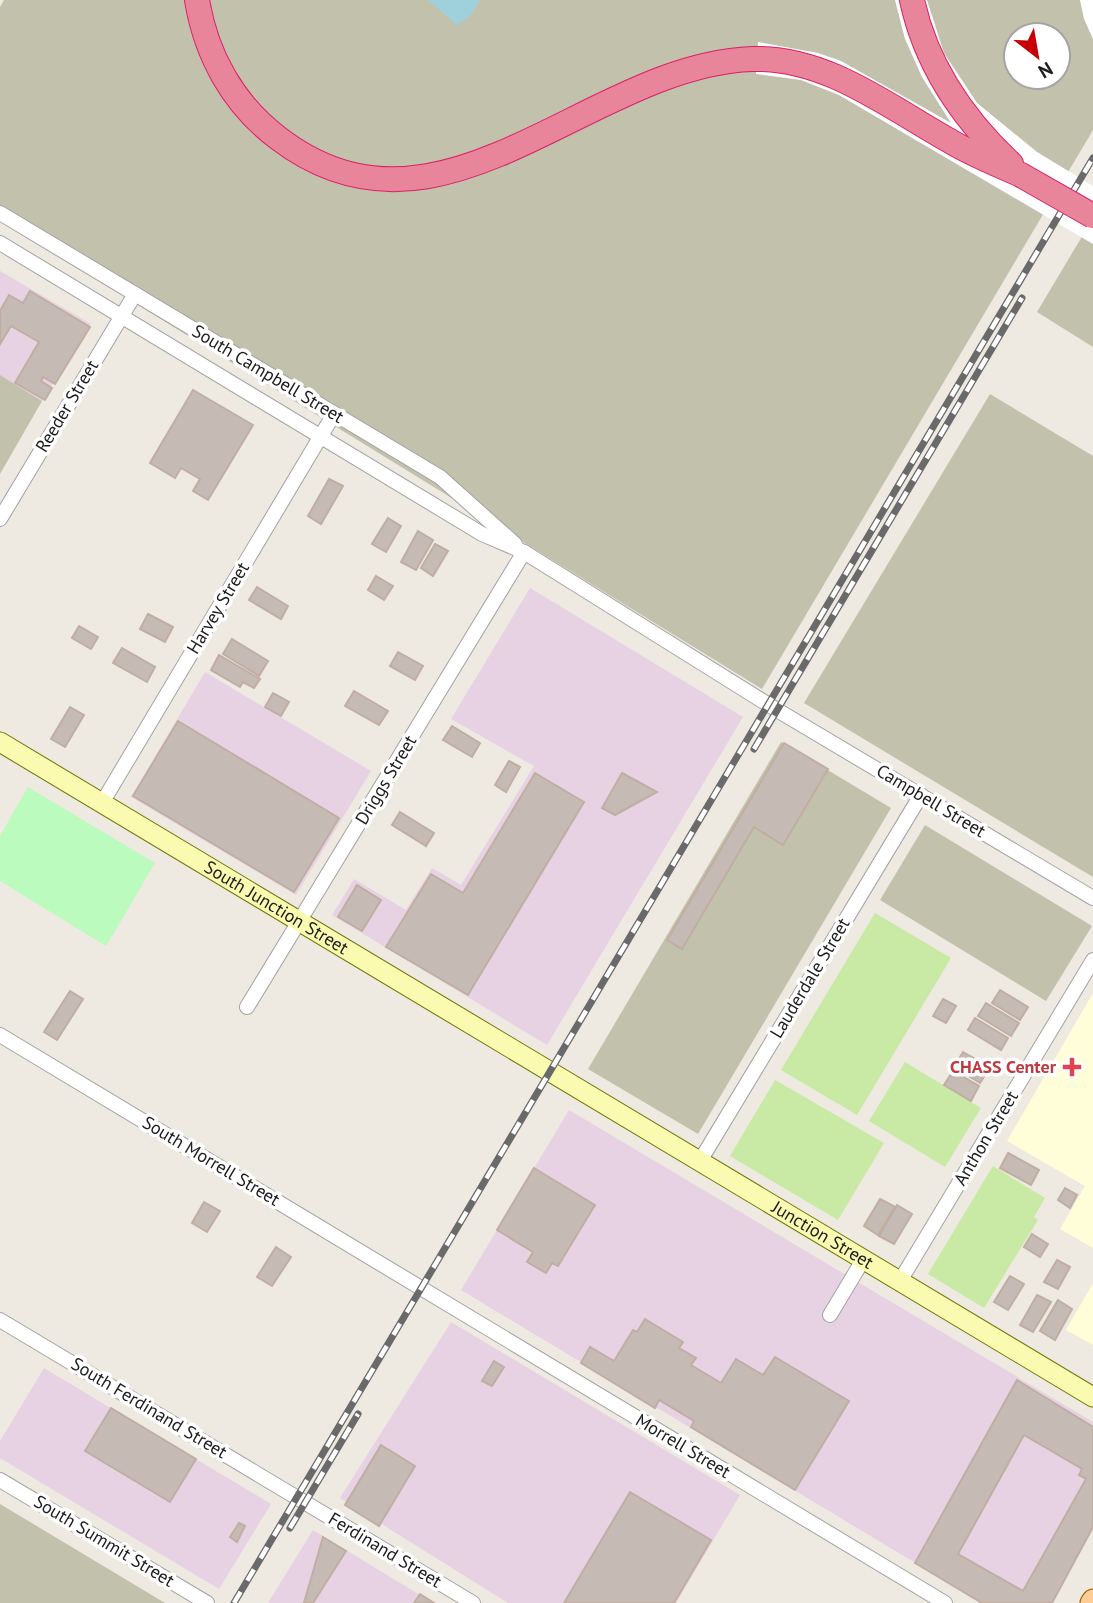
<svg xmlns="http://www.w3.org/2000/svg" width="1093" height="1603" font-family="'PT Sans',sans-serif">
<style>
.industrial{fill:#e7d2e4}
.education{fill:#fffed8}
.construction{fill:#c2c1ac;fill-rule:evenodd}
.grass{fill:#c9eaa4}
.park{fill:#bbfbbd}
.water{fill:#9fd1dd}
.pier{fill:#fff}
.building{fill:#c5bbb4;stroke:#c0aea3;stroke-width:2;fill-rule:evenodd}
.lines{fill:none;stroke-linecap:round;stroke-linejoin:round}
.street-casing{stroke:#a3a3a3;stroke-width:16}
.secondary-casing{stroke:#6c7402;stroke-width:21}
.primary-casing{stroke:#935d00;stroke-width:23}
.highway-casing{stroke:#db1e66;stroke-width:26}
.street{stroke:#fff;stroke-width:14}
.secondary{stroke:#fafbb1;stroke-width:19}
.primary{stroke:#fecd95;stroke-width:21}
.highway{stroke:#e8859b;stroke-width:24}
.rail-casing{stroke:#6a6a6a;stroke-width:7}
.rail{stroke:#fff;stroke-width:4.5;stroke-dasharray:13;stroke-linecap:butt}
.highway-bridge-casing{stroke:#db1e66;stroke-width:26;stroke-linecap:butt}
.highway-bridge{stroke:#e8859b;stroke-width:24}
.health-dot{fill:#e0444e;stroke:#fff;stroke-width:2.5}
.labels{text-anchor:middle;stroke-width:7;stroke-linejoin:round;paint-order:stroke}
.street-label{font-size:18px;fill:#1c1c1c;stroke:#fff}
.health-label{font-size:18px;font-weight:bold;fill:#be3a42;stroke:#fff;text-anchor:end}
</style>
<rect width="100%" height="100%" fill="#eee9e1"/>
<g class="industrial">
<polygon points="0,271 91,324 42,401 0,375"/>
<polygon points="530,588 743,717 547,1045 332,915 354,879 406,910 432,868 461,885 534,766 451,719"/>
<polygon points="205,672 371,771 296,895 131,797"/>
<polygon points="569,1110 1093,1422 1093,1528 1052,1603 982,1603 461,1290"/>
<polygon points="451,1322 740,1495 676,1603 508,1603 340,1498"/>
<polygon points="44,1368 271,1504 219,1589 0,1458 0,1441"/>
<polygon points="313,1530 433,1603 268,1603"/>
</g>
<g class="education">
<polygon points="1093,993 1093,1248 1060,1229 1085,1186 1007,1141"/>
<polygon points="1093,1283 1093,1345 1066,1330"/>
</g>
<g class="construction">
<path d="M4,0H1093V130L762,689L0,220V7ZM1016,35H1058V77H1016Z"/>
<polygon points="1093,218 1093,347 1037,312"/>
<polygon points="0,375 42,401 0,474"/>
<polygon points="990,394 1093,456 1093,877 804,703"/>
<polygon points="781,742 891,808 698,1134 588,1069"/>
<polygon points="925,825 1092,926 1046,1001 880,900"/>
<polygon points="0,1504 165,1603 0,1603"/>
</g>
<g class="grass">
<polygon points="875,913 951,958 857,1115 781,1070"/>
<polygon points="905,1062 981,1108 945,1167 869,1121"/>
<polygon points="775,1080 884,1143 838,1220 730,1156"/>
<polygon points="993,1166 1045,1198 1034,1217 1038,1220 984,1308 928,1274"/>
</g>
<polygon class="park" points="28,787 155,863 106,946 0,881 0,836"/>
<polygon class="water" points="428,0 480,0 470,16 457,25"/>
<g class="pier">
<polygon points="895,0 927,0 944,53 977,103 1037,152 1093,186 1093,244 839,95 801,80 756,74 758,42 818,53 841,61 951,123 922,77 905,39"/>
<polygon points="1080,0 1093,0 1093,39 1084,19"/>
</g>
<g class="building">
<polygon points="30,291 90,327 55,384 43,377 41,381 52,388 45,400 15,383 39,342 11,326 0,344 0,311 9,295 23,303"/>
<polygon points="193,390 253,425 208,500 193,491 200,479 181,468 175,478 150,463"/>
<polygon points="329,479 343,486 321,524 308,516"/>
<polygon points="388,518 401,526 386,552 372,544"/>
<polygon points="418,531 433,540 416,570 401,562"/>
<polygon points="435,544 448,551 433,576 421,568"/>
<polygon points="376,576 393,586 384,600 368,590"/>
<polygon points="257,587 288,606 281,619 249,600"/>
<polygon points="148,614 173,627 165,642 140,629"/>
<polygon points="79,626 98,637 91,649 72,638"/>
<polygon points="232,639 268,661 259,676 223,654"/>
<polygon points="122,648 155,667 147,682 113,663"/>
<polygon points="398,652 423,666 415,680 390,666"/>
<polygon points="219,655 260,679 254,688 243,682 240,687 211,670"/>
<polygon points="354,691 388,711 379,725 345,706"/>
<polygon points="273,693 289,702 281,716 265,707"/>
<polygon points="70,707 84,715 65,747 51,739"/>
<polygon points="178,721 339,818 294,892 133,796"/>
<polygon points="452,726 480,743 472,757 443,740"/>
<polygon points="784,743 828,769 783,845 754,827 682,949 667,940"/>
<polygon points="509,761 520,767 506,792 495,785"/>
<polygon points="535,773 584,802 468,995 386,947 431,874 463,893"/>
<polygon points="622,773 657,792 615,815 602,808"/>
<polygon points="400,812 434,833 426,846 392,825"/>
<polygon points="357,885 381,900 362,931 338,917"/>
<polygon points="1000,990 1028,1007 1020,1020 992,1003"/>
<polygon points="70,991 83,999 57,1040 44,1032"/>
<polygon points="943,999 956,1006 946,1023 933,1016"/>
<polygon points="986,1003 1019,1023 1011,1036 978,1016"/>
<polygon points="975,1018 1008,1038 1001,1050 968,1030"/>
<polygon points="963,1052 990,1067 980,1083 954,1067"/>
<polygon points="953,1071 979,1086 971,1101 944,1085"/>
<polygon points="1008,1153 1039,1170 1031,1185 1000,1168"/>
<polygon points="534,1168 595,1205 558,1266 552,1263 546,1273 527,1262 533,1252 497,1230"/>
<polygon points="1065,1188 1077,1195 1070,1208 1058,1200"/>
<polygon points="880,1199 895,1207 878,1235 864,1226"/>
<polygon points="204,1202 220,1211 207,1232 192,1223"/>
<polygon points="897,1205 912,1214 894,1244 879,1236"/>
<polygon points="1032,1234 1048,1244 1040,1257 1024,1247"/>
<polygon points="276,1247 291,1257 272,1286 257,1277"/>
<polygon points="1057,1260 1070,1267 1058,1289 1044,1282"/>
<polygon points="1010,1276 1024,1284 1008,1310 994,1302"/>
<polygon points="1037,1295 1051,1302 1033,1332 1020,1325"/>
<polygon points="1058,1300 1072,1309 1055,1340 1040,1331"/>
<polygon points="645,1319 683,1342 679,1348 696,1358 691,1365 721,1383 736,1359 763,1375 775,1357 849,1401 795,1490 691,1427 694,1421 659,1400 655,1408 581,1363 590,1347 614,1361 633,1330 637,1332"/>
<polygon points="494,1361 504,1367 492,1386 482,1381"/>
<path d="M1017,1380L1093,1427V1527L1052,1603H982L915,1563ZM1024,1435L1082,1469L1079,1475L1086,1479L1023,1591L958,1554Z"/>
<polygon points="111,1408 196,1459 170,1502 85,1451"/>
<polygon points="381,1445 415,1466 379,1526 345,1505"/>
<polygon points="630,1492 711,1540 674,1603 564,1603"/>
<polygon points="239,1523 245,1526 237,1542 230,1537"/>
<polygon points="323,1537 346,1551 313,1603 304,1603"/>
<polygon points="420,1594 434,1603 414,1603"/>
</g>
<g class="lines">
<defs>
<g id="street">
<polyline points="0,213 440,477 515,544"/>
<polyline points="0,243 482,534 524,552 777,710 1093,898"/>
<polyline points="0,519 135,294"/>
<polyline points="102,803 334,414"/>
<polyline points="247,1007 524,552"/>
<polyline points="0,1035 945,1603"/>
<polyline points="700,1161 921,795"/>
<polyline points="900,1281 1093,960"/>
<polyline points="830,1315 863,1260"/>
<polyline points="0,1320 473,1603"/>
<polyline points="0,1480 207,1603"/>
</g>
<g id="secondary">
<path id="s1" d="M0,742L1093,1397"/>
</g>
<polyline id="primary" points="1091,1603 1093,1600"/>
<g id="highway">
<path d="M197,0C206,55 233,104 278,138C441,263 587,65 752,59C825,56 889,107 950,141C973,155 997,164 1021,175"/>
<path d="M912,0C926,65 963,119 1011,164"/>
</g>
</defs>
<use href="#street" class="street-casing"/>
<use href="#secondary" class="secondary-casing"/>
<use href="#primary" class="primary-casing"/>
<use href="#highway" class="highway-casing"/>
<use href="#street" class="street"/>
<use href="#secondary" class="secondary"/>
<use href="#primary" class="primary"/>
<use href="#highway" class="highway"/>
<defs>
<g id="rail">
<polyline points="754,749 1022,298"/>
<polyline points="290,1528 358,1414"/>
<polyline points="234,1603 1093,158"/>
</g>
</defs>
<use href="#rail" class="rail-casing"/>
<use href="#rail" class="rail"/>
<defs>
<polyline id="highway-bridge" points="1021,175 1093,216"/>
</defs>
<use href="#highway-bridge" class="highway-bridge-casing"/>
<use href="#highway-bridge" class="highway-bridge"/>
</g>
<path class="health-dot" d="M1068.5 1056.5h7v7h7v7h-7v7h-7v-7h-7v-7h7z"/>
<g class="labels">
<g class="street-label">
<text transform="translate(268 374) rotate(31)" y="6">South Campbell Street</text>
<text transform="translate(67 406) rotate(-59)" y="6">Reeder Street</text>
<text transform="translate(218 608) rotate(-59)" y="6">Harvey Street</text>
<text transform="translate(386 780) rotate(-59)" y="6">Driggs Street</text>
<text transform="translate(931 801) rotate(31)" y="6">Campbell Street</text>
<text dy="6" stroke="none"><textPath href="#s1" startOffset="322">South Junction Street</textPath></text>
<text transform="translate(810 978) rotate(-59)" y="6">Lauderdale Street</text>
<text transform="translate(986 1138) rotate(-59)" y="6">Anthon Street</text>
<text transform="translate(211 1161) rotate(31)" y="6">South Morrell Street</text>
<text dy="6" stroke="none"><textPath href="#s1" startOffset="959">Junction Street</textPath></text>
<text transform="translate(149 1408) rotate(31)" y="6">South Ferdinand Street</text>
<text transform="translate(683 1446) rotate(31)" y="6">Morrell Street</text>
<text transform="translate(104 1541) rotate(31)" y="6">South Summit Street</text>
<text transform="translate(385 1550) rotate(31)" y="6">Ferdinand Street</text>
</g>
<g class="health-label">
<text x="1056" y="1073">CHASS Center</text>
</g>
</g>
<g transform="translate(1037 56) rotate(149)"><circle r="33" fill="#ffffff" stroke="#a4a4a4" stroke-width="2"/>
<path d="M0-5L12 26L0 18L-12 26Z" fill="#c70008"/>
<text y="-10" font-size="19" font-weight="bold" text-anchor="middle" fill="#1c1c1c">N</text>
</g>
</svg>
